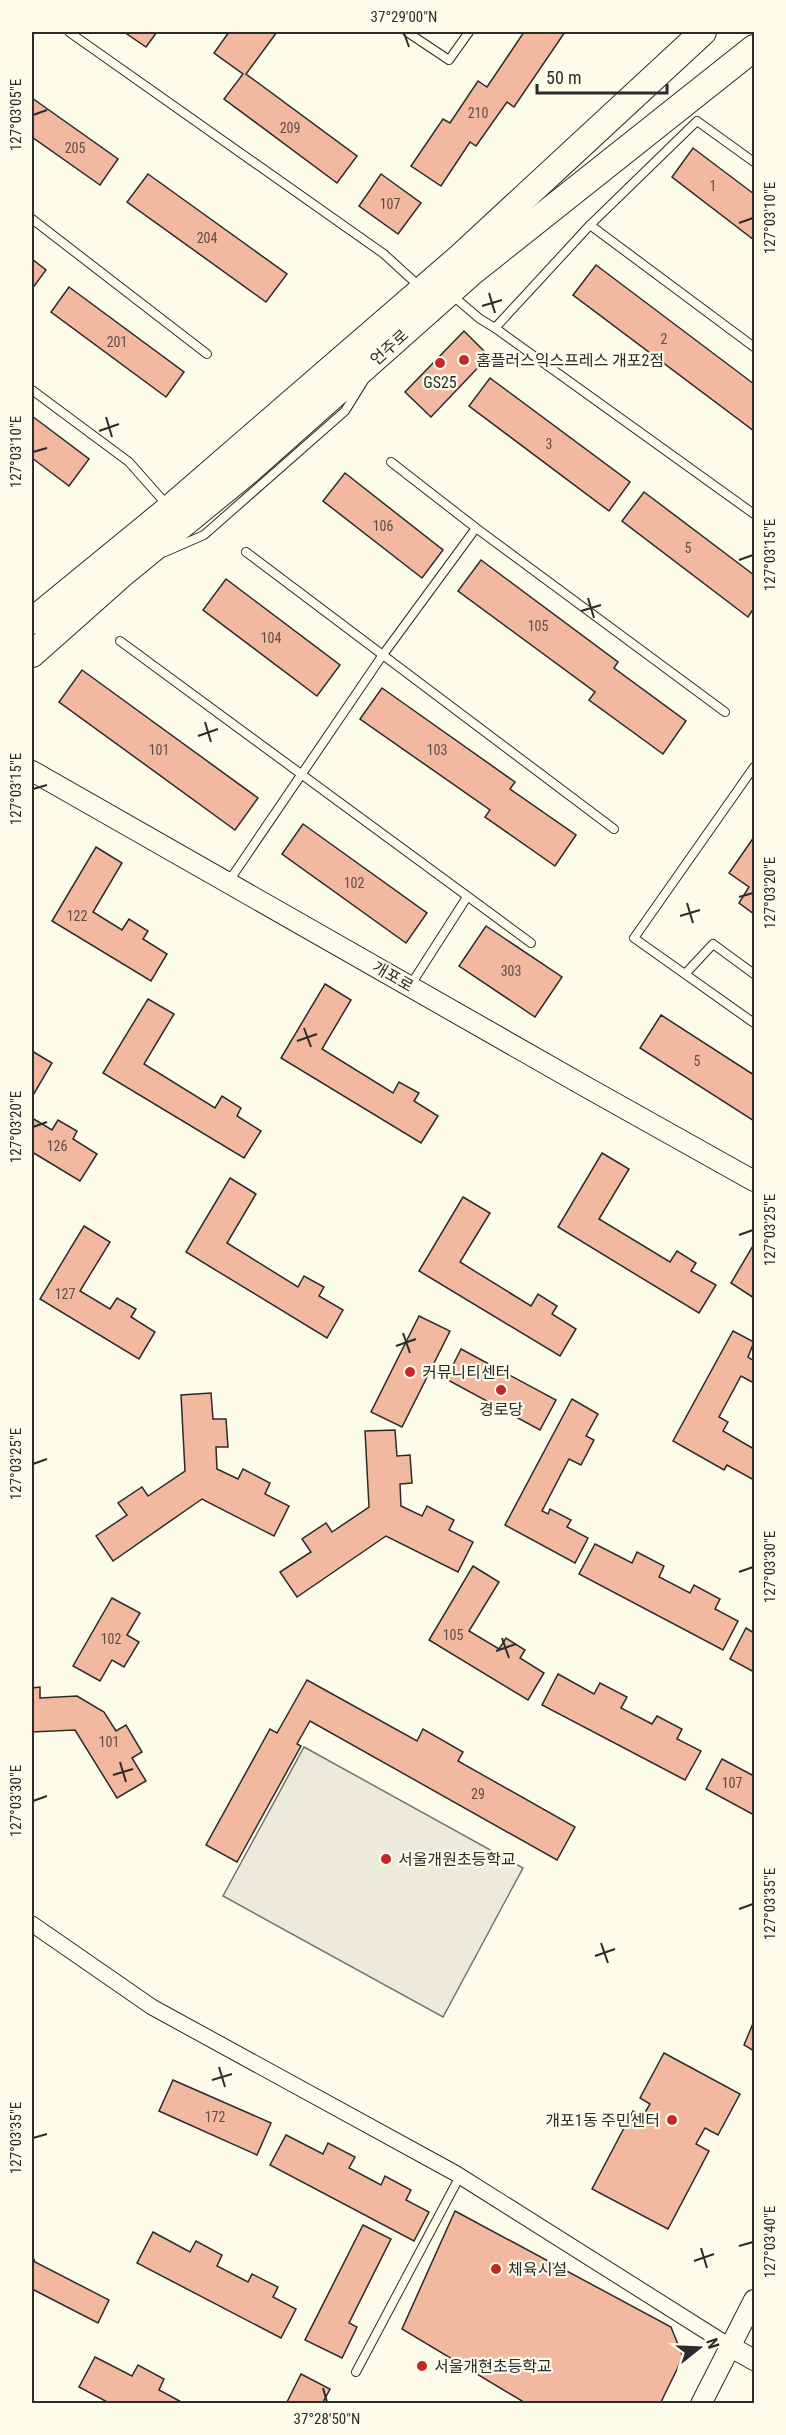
<svg xmlns="http://www.w3.org/2000/svg" width="786" height="2435" font-family="'Roboto Condensed','Noto Sans KR',sans-serif">
<style>
.green{fill:#ecebdb;stroke:#74746e;stroke-width:1.5}
.building{fill:#f2b8a0;stroke:#2b2b2b;stroke-width:1.5}
.lines{fill:none;stroke-linecap:round;stroke-linejoin:round}
.service-casing{stroke:#2b2b2b;stroke-width:10}
.minor-casing{stroke:#2b2b2b;stroke-width:17}
.tertiary-casing{stroke:#2b2b2b;stroke-width:22}
.primary-casing{stroke:#2b2b2b;stroke-width:28}
.service{stroke:#fdfbea;stroke-width:8}
.minor{stroke:#fdfbea;stroke-width:15}
.tertiary{stroke:#fdfbea;stroke-width:20}
.primary{stroke:#fdfbea;stroke-width:26}
.ticks{fill:none;stroke:#2b2b2b;stroke-width:2}
.poi-dot{fill:#c62828;stroke:#fdfbea;stroke-width:2}
.labels{text-anchor:middle;stroke-width:4.5;stroke-linejoin:round;paint-order:stroke}
.number-label{font-size:14px;fill:#5d4e48}
.street-label{font-size:16px;fill:#2b2b2b;stroke:#fdfbea}
.poi-label{font-size:16px;fill:#2b2b2b;stroke:#fdfbea;text-anchor:start}
.neatline{fill:none;stroke:#2b2b2b;stroke-width:2}
.ticks-label{font-size:15px;text-anchor:middle;fill:#2b2b2b}
</style>
<rect width="100%" height="100%" fill="#fdfbea"/>
<polygon class="green" points="304,1747 523,1868 443,2017 223,1896"/>
<g class="building">
<polygon points="124,32 157,32 146,47"/>
<polygon points="229,32 277,32 246,74 357,156 337,183 224,99 243,74 214,53"/>
<polygon points="524,32 565,32 514,107 507,102 476,146 470,142 441,186 411,166 443,119 450,123 478,81 487,87"/>
<polygon points="32,98 118,159 100,185 32,137"/>
<polygon points="693,148 754,194 754,240 672,177"/>
<polygon points="148,174 287,274 266,302 127,202"/>
<polygon points="381,174 421,203 398,234 359,206"/>
<polygon points="32,259 46,270 32,289"/>
<polygon points="596,265 754,384 754,431 573,295"/>
<polygon points="69,287 184,372 166,397 51,312"/>
<polygon points="464,331 489,356 431,417 405,392"/>
<polygon points="490,378 630,482 609,511 469,406"/>
<polygon points="32,416 89,459 69,486 32,458"/>
<polygon points="345,473 443,550 422,578 323,501"/>
<polygon points="644,492 754,575 754,608 748,617 622,521"/>
<polygon points="481,560 618,662 614,668 686,721 663,754 589,700 595,692 458,591"/>
<polygon points="226,579 340,665 317,696 203,610"/>
<polygon points="82,670 258,798 235,830 59,702"/>
<polygon points="382,688 515,782 510,789 576,835 555,866 485,817 490,810 360,719"/>
<polygon points="303,824 427,913 406,943 282,854"/>
<polygon points="754,837 754,914 739,903 749,887 729,873"/>
<polygon points="96,847 122,863 93,912 122,930 129,919 148,931 143,939 167,954 151,981 52,921"/>
<polygon points="486,926 562,977 535,1017 459,966"/>
<polygon points="325,984 351,1000 322,1049 393,1093 399,1082 419,1093 414,1101 438,1116 421,1143 281,1058"/>
<polygon points="148,999 174,1014 144,1064 215,1108 222,1096 241,1108 237,1116 261,1131 244,1158 103,1073"/>
<polygon points="661,1015 754,1075 754,1121 640,1048"/>
<polygon points="32,1051 52,1063 32,1097"/>
<polygon points="32,1118 52,1130 58,1120 77,1131 73,1139 97,1154 80,1181 32,1152"/>
<polygon points="602,1153 629,1169 599,1219 670,1262 677,1251 696,1263 691,1271 716,1285 699,1313 558,1227"/>
<polygon points="230,1178 256,1194 227,1243 298,1287 304,1276 324,1287 319,1296 343,1310 327,1338 186,1252"/>
<polygon points="463,1197 490,1213 460,1262 531,1306 538,1294 557,1306 552,1314 576,1329 560,1356 419,1271"/>
<polygon points="84,1226 110,1242 80,1291 110,1309 117,1298 136,1309 131,1317 155,1332 139,1359 40,1299"/>
<polygon points="754,1244 754,1298 731,1283"/>
<polygon points="419,1316 450,1331 402,1427 371,1412"/>
<polygon points="733,1331 754,1342 748,1357 754,1361 754,1378 752,1382 741,1376 719,1417 728,1422 723,1431 754,1449 754,1480 727,1465 724,1470 673,1441"/>
<polygon points="461,1349 556,1400 540,1430 446,1379"/>
<polygon points="211,1393 213,1419 226,1419 228,1447 216,1447 217,1469 238,1479 243,1469 270,1483 265,1494 289,1506 274,1536 202,1499 113,1561 96,1536 127,1515 118,1503 142,1487 148,1496 185,1471 181,1395"/>
<polygon points="572,1399 598,1414 586,1436 594,1440 581,1465 569,1459 542,1511 548,1514 550,1509 571,1520 567,1527 588,1538 575,1563 505,1525"/>
<polygon points="395,1430 397,1456 410,1455 412,1483 400,1484 401,1506 422,1516 427,1506 454,1520 449,1530 473,1542 458,1572 386,1536 297,1597 280,1572 311,1552 302,1539 326,1523 332,1532 369,1507 365,1431"/>
<polygon points="595,1544 632,1563 637,1552 664,1566 659,1577 690,1593 694,1585 720,1599 715,1609 738,1621 723,1650 579,1574"/>
<polygon points="473,1566 499,1582 469,1631 499,1649 506,1638 525,1650 520,1658 544,1673 528,1700 429,1640"/>
<polygon points="112,1598 140,1613 127,1635 139,1642 124,1667 112,1660 100,1681 73,1666"/>
<polygon points="746,1628 754,1633 754,1672 730,1659"/>
<polygon points="558,1674 594,1694 600,1683 627,1697 621,1708 652,1724 657,1716 682,1729 677,1739 701,1751 685,1780 542,1705"/>
<polygon points="307,1680 417,1741 423,1729 463,1752 458,1761 575,1827 557,1860 310,1721 297,1744 301,1746 237,1862 206,1845 270,1729 277,1733"/>
<polygon points="40,1687 40,1698 77,1696 104,1712 116,1731 126,1725 142,1752 132,1758 146,1781 117,1798 75,1730 32,1732 32,1688"/>
<polygon points="722,1759 754,1776 754,1815 706,1789"/>
<polygon points="754,2021 754,2051 744,2045"/>
<polygon points="664,2053 740,2094 718,2135 705,2128 696,2144 709,2151 668,2229 592,2189 633,2111 643,2116 650,2104 640,2098"/>
<polygon points="173,2080 271,2123 257,2155 159,2111"/>
<polygon points="286,2135 323,2154 328,2143 355,2157 349,2168 381,2185 385,2176 411,2190 406,2200 429,2212 414,2241 270,2165"/>
<polygon points="455,2211 671,2327 683,2357 660,2404 527,2404 402,2329"/>
<polygon points="363,2225 391,2239 349,2323 357,2327 342,2358 305,2340"/>
<polygon points="153,2232 190,2252 196,2241 222,2255 217,2266 248,2282 252,2274 278,2287 273,2297 296,2309 281,2338 137,2263"/>
<polygon points="32,2255 35,2262 109,2300 98,2323 32,2289"/>
<polygon points="95,2357 132,2376 138,2365 164,2379 159,2390 185,2404 111,2404 79,2387"/>
<polygon points="301,2374 330,2389 322,2404 286,2404"/>
</g>
<g class="lines">
<defs>
<g id="service">
<polyline points="69,32 384,254 419,286"/>
<polyline points="407,32 449,60 469,32"/>
<polyline points="32,219 207,354"/>
<polyline points="590,225 754,347"/>
<polyline points="453,296 480,319 495,328 590,225 697,121 754,162"/>
<polyline points="495,328 754,514"/>
<polyline points="32,390 129,462 167,505"/>
<polyline points="391,462 476,528 725,712"/>
<polyline points="165,552 204,535 345,411 363,382"/>
<polyline points="246,552 614,829"/>
<polyline points="120,641 531,943"/>
<polyline points="754,767 634,938 754,1023"/>
<polyline points="229,881 382,656 476,528"/>
<polyline points="686,973 713,944 754,974"/>
<polyline points="410,986 467,897"/>
<polyline points="356,2372 460,2176"/>
</g>
<polyline id="minor" points="32,1924 152,2007 455,2173 731,2347"/>
<g id="tertiary">
<polyline points="32,771 588,1088 754,1181"/>
<polyline points="731,2347 754,2360"/>
<polyline points="701,2404 754,2300"/>
</g>
<g id="primary">
<polyline points="32,621 170,508 460,257 703,32"/>
<polyline points="32,654 121,575 248,471 472,272 754,48"/>
</g>
</defs>
<use href="#service" class="service-casing"/>
<use href="#minor" class="minor-casing"/>
<use href="#tertiary" class="tertiary-casing"/>
<use href="#primary" class="primary-casing"/>
<use href="#service" class="service"/>
<use href="#minor" class="minor"/>
<use href="#tertiary" class="tertiary"/>
<use href="#primary" class="primary"/>
</g>
<path class="ticks" d="M404,33L409,47M33,115L47,110M739,223L753,218M489,293L495,313M482,306L502,300M106,417L112,437M99,431L119,424M33,452L47,448M739,560L753,555M588,598L594,618M581,611L601,605M205,722L211,742M198,736L218,729M33,789L47,785M739,897L753,893M687,903L693,923M680,916L700,910M304,1028L311,1047M297,1041L317,1034M33,1127L47,1122M739,1235L753,1230M403,1333L410,1353M396,1346L416,1339M33,1464L47,1459M739,1572L753,1567M502,1638L509,1658M496,1651L516,1644M120,1762L126,1782M113,1775L133,1769M33,1801L47,1796M739,1909L753,1904M601,1943L608,1963M595,1956L615,1949M219,2067L225,2087M212,2080L232,2074M33,2138L47,2134M739,2246L753,2242M701,2248L707,2268M694,2261L714,2254M323,2388L327,2402"/>
<g class="poi-dot">
<circle cx="464" cy="360" r="6"/>
<circle cx="440" cy="363" r="6"/>
<circle cx="410" cy="1372" r="6"/>
<circle cx="501" cy="1390" r="6"/>
<circle cx="386" cy="1859" r="6"/>
<circle cx="672" cy="2120" r="6"/>
<circle cx="496" cy="2269" r="6"/>
<circle cx="422" cy="2366" r="6"/>
</g>
<g class="labels">
<g class="number-label">
<text x="478" y="118">210</text>
<text x="290" y="133">209</text>
<text x="75" y="153">205</text>
<text x="713" y="191">1</text>
<text x="390" y="209">107</text>
<text x="207" y="243">204</text>
<text x="664" y="344">2</text>
<text x="117" y="347">201</text>
<text x="549" y="449">3</text>
<text x="383" y="531">106</text>
<text x="688" y="553">5</text>
<text x="538" y="631">105</text>
<text x="271" y="643">104</text>
<text x="159" y="755">101</text>
<text x="437" y="755">103</text>
<text x="354" y="888">102</text>
<text x="77" y="921">122</text>
<text x="511" y="976">303</text>
<text x="697" y="1066">5</text>
<text x="57" y="1151">126</text>
<text x="65" y="1299">127</text>
<text x="453" y="1640">105</text>
<text x="111" y="1644">102</text>
<text x="109" y="1747">101</text>
<text x="732" y="1788">107</text>
<text x="478" y="1799">29</text>
<text x="215" y="2122">172</text>
</g>
<g class="street-label">
<text transform="translate(389 347) rotate(-42)" y="6">언주로</text>
<text transform="translate(393 976) rotate(30)" y="6">개포로</text>
</g>
<g class="poi-label">
<text x="476" y="366">홈플러스익스프레스 개포2점</text>
<text x="440" y="388" text-anchor="middle">GS25</text>
<text x="422" y="1378">커뮤니티센터</text>
<text x="501" y="1415" text-anchor="middle">경로당</text>
<text x="398" y="1865">서울개원초등학교</text>
<text x="660" y="2126" text-anchor="end">개포1동 주민센터</text>
<text x="508" y="2275">체육시설</text>
<text x="434" y="2372">서울개현초등학교</text>
</g>
</g>
<rect width="786" height="2435" fill="none" stroke="#fdfbea" stroke-width="66"/>
<g transform="translate(699 2348) rotate(72)" stroke="#fdfbea" stroke-width="4.5" paint-order="stroke">
<path d="M0-4.5L10 22L0 15L-10 22Z" fill="#2b2b2b"/>
<text y="-9" font-size="16" font-weight="bold" text-anchor="middle" fill="#2b2b2b">N</text>
</g>
<path d="M537 84v9h130v-9" fill="none" stroke="#2b2b2b" stroke-width="3"/>
<text x="546" y="84" font-size="18" fill="#2b2b2b" stroke="#fdfbea" stroke-width="4.5" paint-order="stroke">50 m</text>
<rect x="33" y="33" width="720" height="2369" class="neatline"/>
<g class="ticks-label">
<text x="404" y="22">37°29'00"N</text>
<text transform="translate(16 115) rotate(-90)" y="5">127°03'05"E</text>
<text transform="translate(770 218) rotate(-90)" y="5">127°03'10"E</text>
<text transform="translate(16 452) rotate(-90)" y="5">127°03'10"E</text>
<text transform="translate(770 555) rotate(-90)" y="5">127°03'15"E</text>
<text transform="translate(16 789) rotate(-90)" y="5">127°03'15"E</text>
<text transform="translate(770 893) rotate(-90)" y="5">127°03'20"E</text>
<text transform="translate(16 1127) rotate(-90)" y="5">127°03'20"E</text>
<text transform="translate(770 1230) rotate(-90)" y="5">127°03'25"E</text>
<text transform="translate(16 1464) rotate(-90)" y="5">127°03'25"E</text>
<text transform="translate(770 1567) rotate(-90)" y="5">127°03'30"E</text>
<text transform="translate(16 1801) rotate(-90)" y="5">127°03'30"E</text>
<text transform="translate(770 1904) rotate(-90)" y="5">127°03'35"E</text>
<text transform="translate(16 2138) rotate(-90)" y="5">127°03'35"E</text>
<text transform="translate(770 2242) rotate(-90)" y="5">127°03'40"E</text>
<text x="327" y="2424">37°28'50"N</text>
</g>
</svg>
